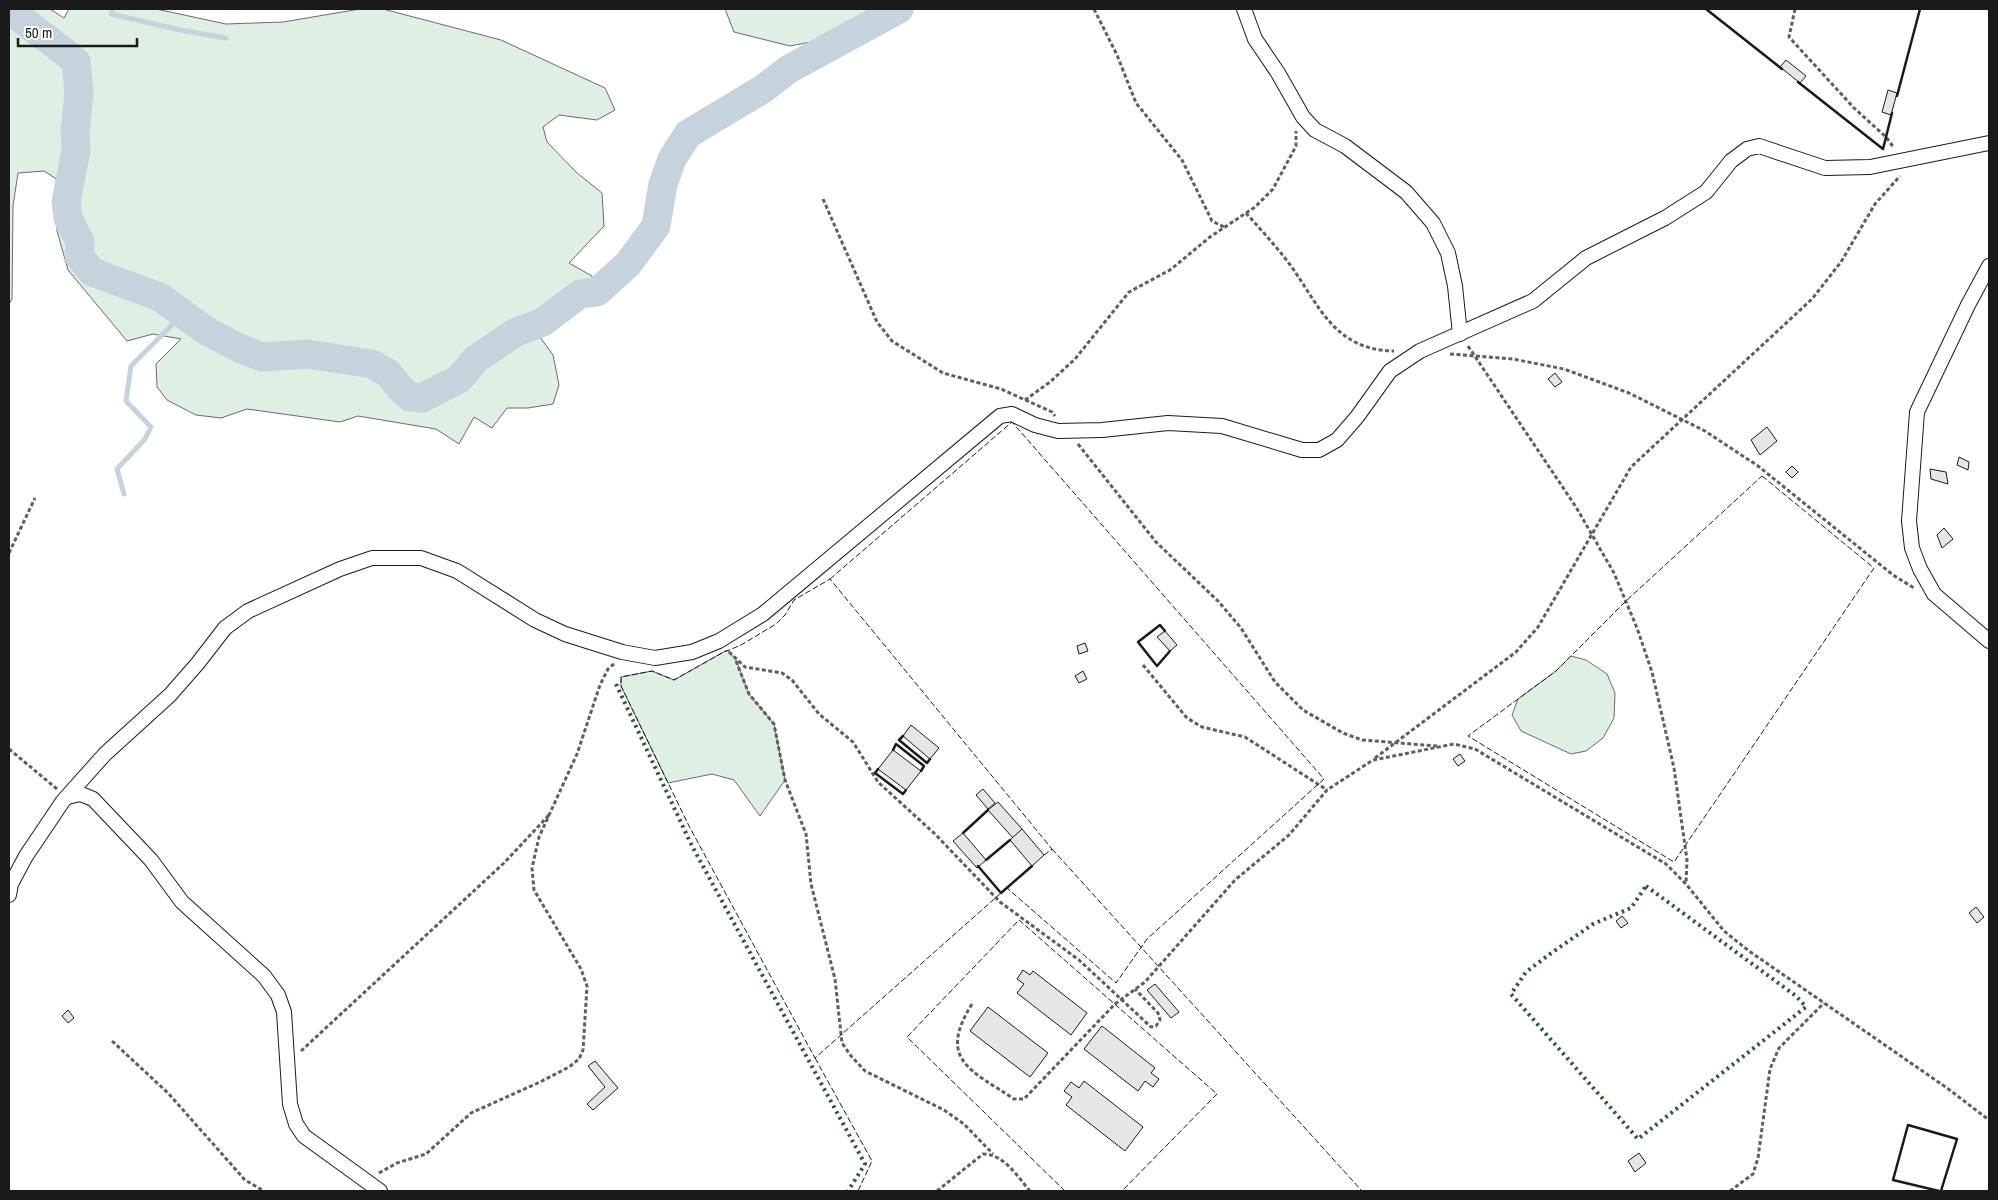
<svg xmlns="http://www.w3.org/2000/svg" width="1998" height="1200" font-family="'Archivo Narrow',sans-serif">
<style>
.green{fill:#e0efe3;stroke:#6a6a6a}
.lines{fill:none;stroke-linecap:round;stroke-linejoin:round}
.stream{stroke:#c6d2dc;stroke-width:5}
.river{stroke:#c6d2dc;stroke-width:29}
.building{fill:#e6e6e6;stroke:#1a1a1a}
.street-casing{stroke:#1a1a1a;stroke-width:16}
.path{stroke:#5f5f5f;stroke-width:3;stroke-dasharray:4 2.5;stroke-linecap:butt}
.street{stroke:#fff;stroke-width:14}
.hedge{stroke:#2b5a34;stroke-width:4;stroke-dasharray:2.5 4;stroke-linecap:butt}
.fence{stroke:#1a1a1a;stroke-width:1;stroke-dasharray:6 2.5;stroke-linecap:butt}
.wall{stroke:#1a1a1a;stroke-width:2.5}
</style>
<rect width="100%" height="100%" fill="#fff"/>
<g class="green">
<polygon points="9,9 50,9 64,18 69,9 156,9 226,24 283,22 360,9 383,9 501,40 605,88 615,110 597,120 559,115 543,127 547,142 576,172 602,193 604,226 569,263 592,276 597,292 580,294 543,322 532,326 553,355 559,385 553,404 528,408 507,408 492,428 474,417 459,444 436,429 358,416 340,422 247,409 221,418 196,415 167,400 157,387 156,364 181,339 153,334 127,341 68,270 57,231 58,180 44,171 18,173 13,206 12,299 9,304"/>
<polygon points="725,9 871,9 826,39 790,46 734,32"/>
<polygon points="727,650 736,660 749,694 774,724 785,780 760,816 734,780 712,774 668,783 621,686 621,677 652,671 674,680"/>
<polygon points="1571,656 1586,660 1607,674 1615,693 1614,718 1603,738 1586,751 1571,754 1521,731 1512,715 1518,699 1556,671"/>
</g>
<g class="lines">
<g class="stream">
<polyline points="112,9 111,14 180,30 226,38"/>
<polyline points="124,494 117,469 145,439 151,427 126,401 131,366 174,323 167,303"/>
</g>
<path class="river" d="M10,9C30,29 55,42 76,62L79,93L75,131L76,150L66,202L68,218L80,242L79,256L92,272L160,297L205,330L239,348L262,357L307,354L372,364L388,373L400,388L410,397L422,398L459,379L476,359L516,332L543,322L580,294L597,292L628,264L656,226L663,184L672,159L688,134L763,89L789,69L899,9"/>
</g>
<g class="building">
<polygon points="1786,60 1806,76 1800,83 1780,67"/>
<polygon points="1888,90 1897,93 1891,115 1882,112"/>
<polygon points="1555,373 1562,382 1555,387 1548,379"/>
<polygon points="1767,427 1777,441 1760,455 1751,440"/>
<polygon points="1959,457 1969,462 1968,470 1957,465"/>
<polygon points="1792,466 1798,472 1792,478 1786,472"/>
<polygon points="1930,469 1946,472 1948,484 1931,479"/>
<polygon points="1944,528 1953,539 1942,548 1937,535"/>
<polygon points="1165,631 1177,645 1170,651 1157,637"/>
<polygon points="1085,643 1088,651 1079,654 1077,646"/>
<polygon points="1083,671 1087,679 1079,683 1075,676"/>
<polygon points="911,725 939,748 930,759 903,736"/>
<polygon points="893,750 921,771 906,790 878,769"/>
<polygon points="1460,754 1465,761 1458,766 1453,759"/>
<polygon points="983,789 995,803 988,809 976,795"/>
<polygon points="998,802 1022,829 1013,838 988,810"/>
<polygon points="1022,829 1044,855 1032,866 1010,840"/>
<polygon points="963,833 986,860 977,868 953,841"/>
<polygon points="1976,907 1984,917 1977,923 1969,913"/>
<polygon points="1622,916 1628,923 1621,928 1616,921"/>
<polygon points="1023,970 1030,975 1033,971 1087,1013 1071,1035 1017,993 1024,984 1017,979"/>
<polygon points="1155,984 1179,1012 1171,1018 1147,990"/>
<polygon points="988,1007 1048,1053 1030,1077 970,1031"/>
<polygon points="68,1010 74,1018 68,1023 62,1016"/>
<polygon points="1102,1026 1155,1068 1151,1073 1159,1079 1153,1087 1145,1081 1138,1091 1084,1049"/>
<polygon points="595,1061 618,1088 593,1110 587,1104 605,1087 588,1066"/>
<polygon points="1084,1081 1143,1127 1125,1151 1066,1105 1072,1097 1064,1091 1071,1082 1079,1088"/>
<polygon points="1639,1153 1646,1163 1635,1172 1628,1161"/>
</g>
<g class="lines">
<defs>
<g id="street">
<polyline points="1244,9 1255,39 1278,73 1303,117 1315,130 1345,146 1406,192 1433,223 1448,253 1455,286 1460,334"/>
<polyline points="1989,266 1968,305 1917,412 1909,521 1912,548 1920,569 1934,594 1989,641"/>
<polyline points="67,797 81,794 93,799 151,860 182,902 264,976 278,995 284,1012 290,1104 296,1124 304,1136 380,1191"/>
<polyline points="9,895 11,884 26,856 63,801 105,754 170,695 198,663 225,628 248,611 340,569 372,558 421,558 457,571 535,620 565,634 622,652 655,658 692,652 719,641 763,614 1000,416 1012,414 1035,425 1058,431 1102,430 1168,423 1222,426 1302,450 1319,450 1337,440 1357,417 1390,371 1420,351 1533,301 1586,258 1665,218 1706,192 1731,161 1747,149 1759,146 1825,168 1870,167 1989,143"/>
</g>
</defs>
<use href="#street" class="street-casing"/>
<g class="path">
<polyline points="1094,9 1117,55 1136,103 1182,160 1212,221 1224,227"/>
<polyline points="1795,9 1789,37 1854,108 1886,137 1894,148"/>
<polyline points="823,199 877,322 892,341 943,373 1001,389 1052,412 1055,416"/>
<path d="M1246,213C1261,230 1277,247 1291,266C1320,307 1335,350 1394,351"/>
<polyline points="1468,346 1576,507 1614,573 1637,628 1652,672 1674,768 1687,860 1686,883"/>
<polyline points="1450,354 1513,359 1564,369 1629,393 1705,431 1758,466 1893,575 1914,588"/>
<polyline points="1025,400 1050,382 1075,359 1129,292 1170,270 1210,237 1255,207 1273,189 1296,146 1296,131"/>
<polyline points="1078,444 1156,542 1218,601 1241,628 1275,682 1303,710 1343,733 1362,740 1437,746"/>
<polyline points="9,553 35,498"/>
<polyline points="729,652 745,667 782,673 792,680 819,714 853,742 878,782 935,834 1000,902 1079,960 1151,1027 1156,1026 1160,1020 1158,1013 1135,989"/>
<polyline points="736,661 749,694 774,724 785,780 806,834 811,884 835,979 842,1043 851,1056 865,1071 944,1110 964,1124 993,1154"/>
<polyline points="1143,665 1187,718 1202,727 1245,737 1327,790"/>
<polyline points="9,749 57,789"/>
<polyline points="1375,758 1516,652 1538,627 1631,467 1812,299 1841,262 1875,204 1900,176"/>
<path d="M972,1004C937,1060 971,1070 1014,1099H1024L1115,1004L1145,982L1235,880L1289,835L1327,790L1373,760L1454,744L1475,749L1666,864L1686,884L1724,931L1749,951L1947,1088L1989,1120"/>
<polyline points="112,1041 168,1093 245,1180 264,1191"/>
<polyline points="301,1051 504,863 550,814"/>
<polyline points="379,1173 397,1163 426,1154 471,1113 540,1082 569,1067 579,1059 583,1050 587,986 581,969 534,890 532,868 539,837 577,754 600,685 608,669 615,663"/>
<path d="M937,1191L983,1154C1004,1154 1017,1176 1030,1191"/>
<polyline points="1730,1191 1753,1174 1758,1158 1770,1069 1779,1048 1824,1003"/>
</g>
<use href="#street" class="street"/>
<g class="hedge">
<polyline points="616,684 692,846 865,1164 848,1191"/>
<polygon points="1646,886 1796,996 1806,1007 1638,1139 1511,994 1526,972 1550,954 1593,924 1631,908"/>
</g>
<g class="fence">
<polygon points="1762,476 1874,568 1674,862 1468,736 1556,671 1626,601"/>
<polyline points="830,579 1012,422 1324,779 1147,939 1116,983 1007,888"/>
<polyline points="1052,849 1362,1191"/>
<polyline points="1001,893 815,1058 689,826 621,686 621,677 652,671 674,680 722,653 741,645 776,624 785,615 794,600 830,579 1052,849 1044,855"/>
<polyline points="815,1058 872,1161 858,1191"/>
<polyline points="1065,1191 907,1037 1019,920 1217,1094 1122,1191"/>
</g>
<g class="wall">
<polyline points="1706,9 1782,69"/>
<polyline points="1798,82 1883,149 1892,113"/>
<polyline points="1897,96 1920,9"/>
<polyline points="1165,631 1160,625 1138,642 1157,666 1170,651"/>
<polyline points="903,736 899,740 927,763 930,759"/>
<polyline points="893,750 896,744 924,766 921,771"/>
<polyline points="878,769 875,773 903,794 906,790"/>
<polyline points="963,833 988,810"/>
<polyline points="986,860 1010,840"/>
<polyline points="978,866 1001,893 1032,866"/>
<polyline points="1939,1191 1893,1180 1908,1125 1957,1139 1941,1191"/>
</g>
</g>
<rect width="1998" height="1200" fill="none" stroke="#1a1a1a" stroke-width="20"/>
<path d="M18 38v8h119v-8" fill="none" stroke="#1a1a1a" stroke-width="2.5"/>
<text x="25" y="38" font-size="15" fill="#1a1a1a" stroke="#ffffff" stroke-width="4" paint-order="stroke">50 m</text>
</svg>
